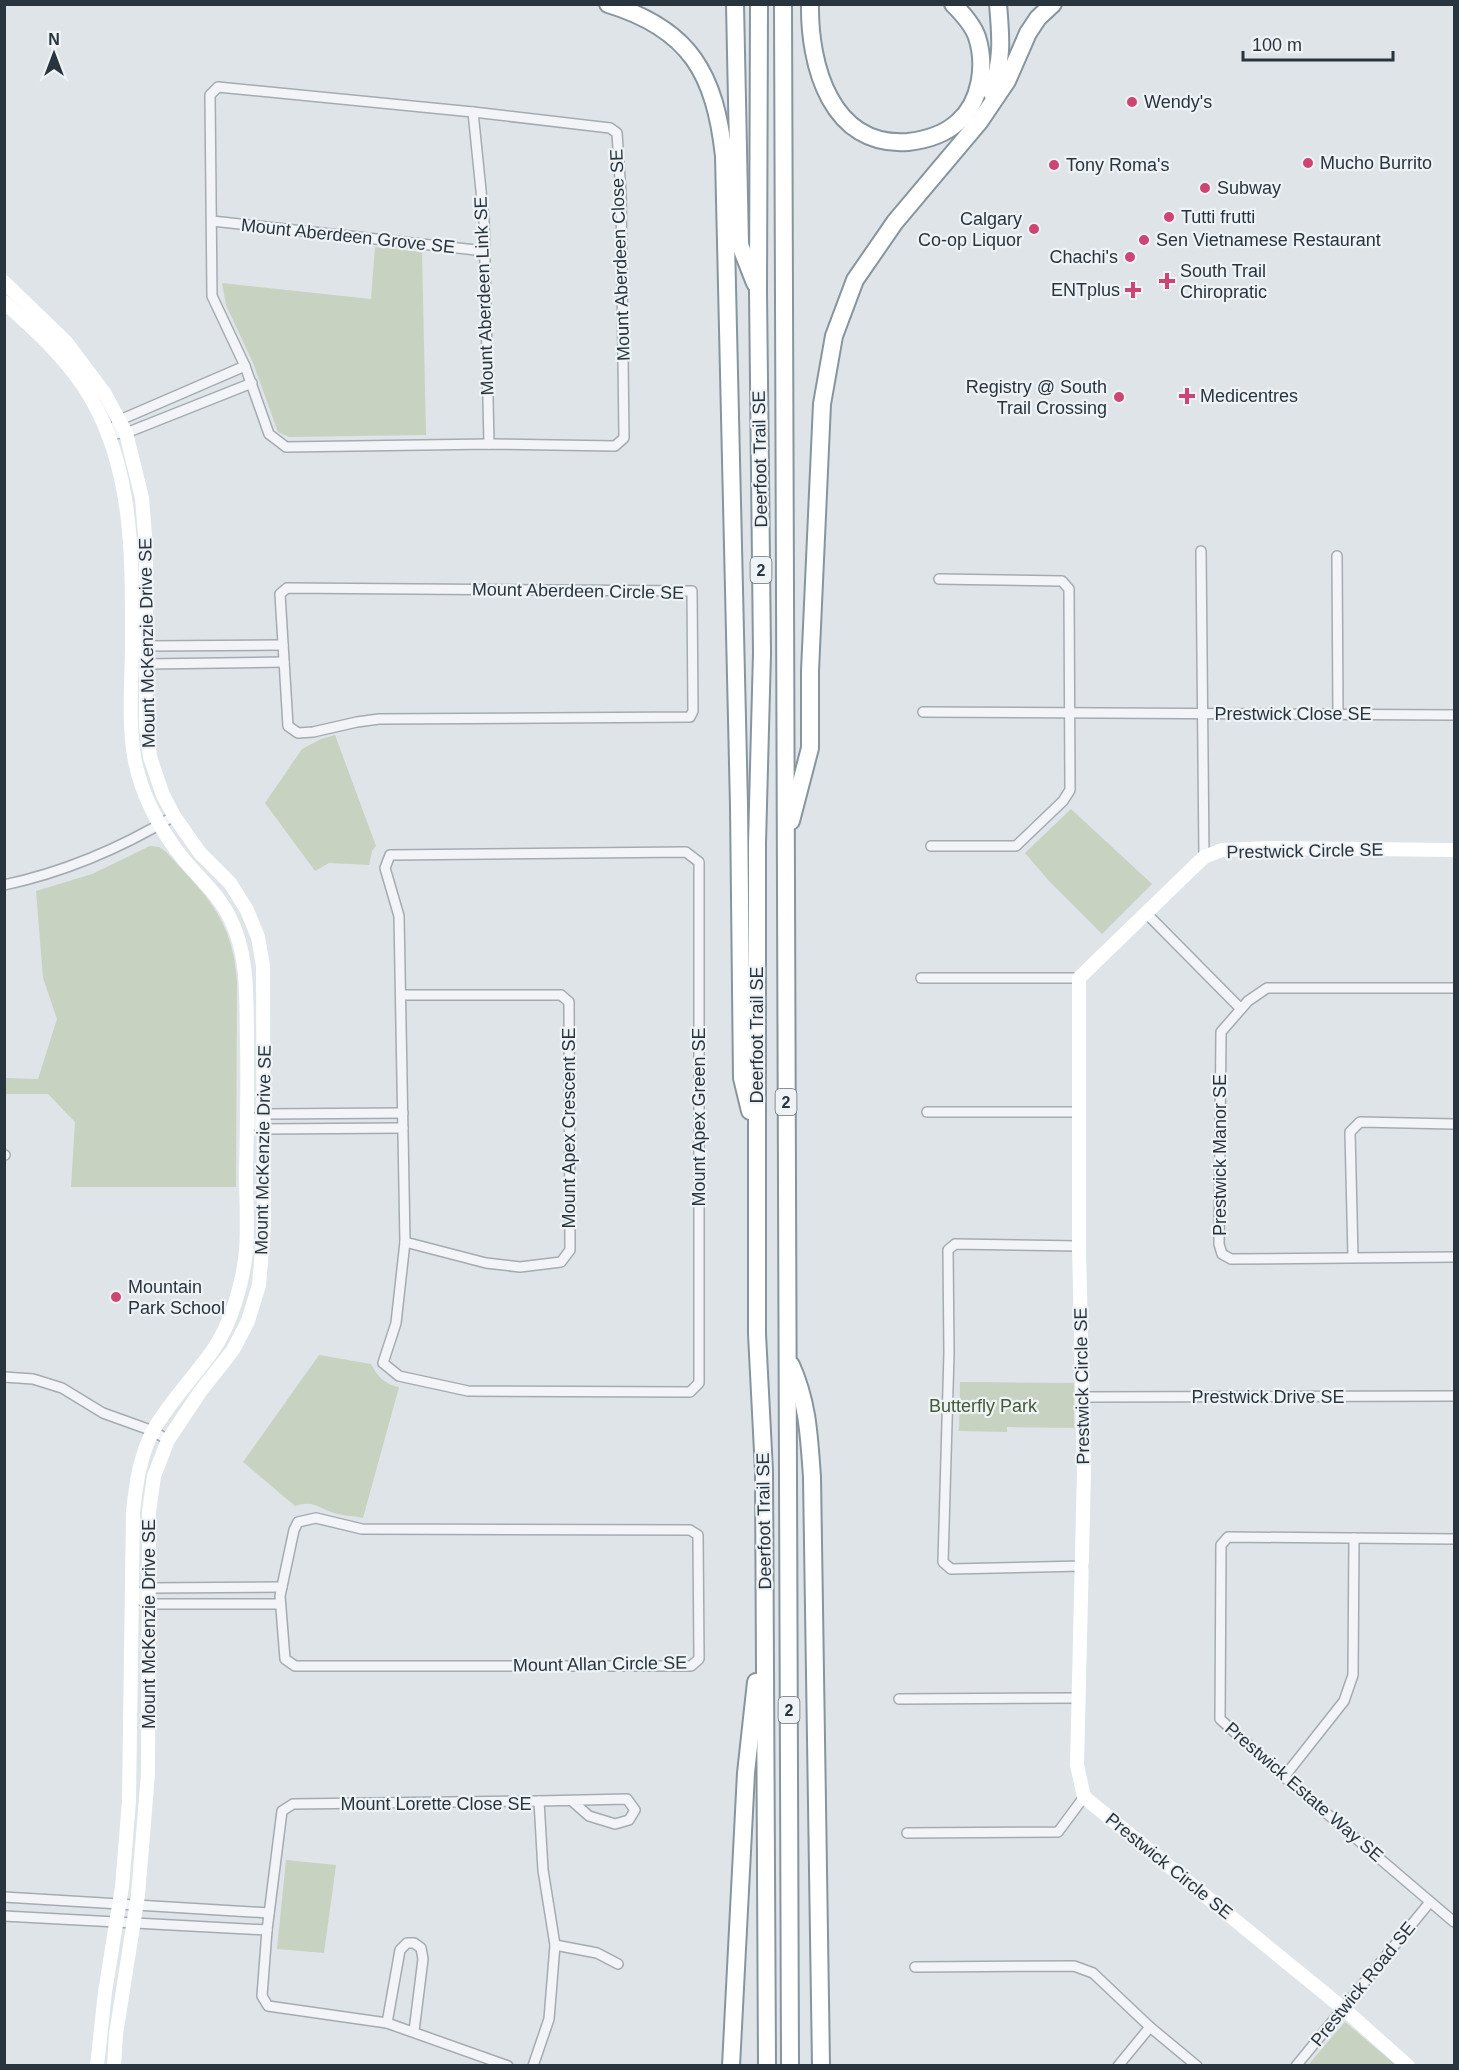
<svg xmlns="http://www.w3.org/2000/svg" width="1459" height="2070" font-family="Helvetica,sans-serif">
<style>
.green{fill:#c8d2c0}
.lines{fill:none;stroke-linecap:round;stroke-linejoin:round}
.street-casing{stroke:#a4acb2;stroke-width:12}
.highway-casing{stroke:#87959f;stroke-width:20}
.street{stroke:#f2f4f7;stroke-width:9}
.secondary{stroke:#fff;stroke-width:14}
.highway{stroke:#fff;stroke-width:16}
.poi-dot{fill:#cd4572;stroke:#eff3f6;stroke-width:2}
.labels{text-anchor:middle;stroke-width:4.5;stroke-linejoin:round;paint-order:stroke}
.shield{fill:#eff3f6;stroke:#646e76;stroke-width:1.5}
.shield-label{font-size:16px;font-weight:bold;fill:#28353f}
.poi-label{font-size:18px;fill:#28353f;stroke:#eff3f6;text-anchor:start}
.street-label{font-size:18px;fill:#28353f;stroke:#eff3f6}
.park-label{font-size:18px;fill:#435b36;stroke:#eff3f6}
</style>
<rect width="100%" height="100%" fill="#dfe4e8"/>
<g class="green">
<polygon points="375,247 422,252 426,435 289,437 278,432 253,363 226,305 222,283 371,299"/>
<polygon points="335,735 376,846 372,851 369,865 329,863 315,871 265,803 302,749 321,739"/>
<polygon points="1071,809 1152,884 1102,934 1049,881 1025,853"/>
<path d="M150,846L159,847L165,851C206,895 233,919 237,982L236,1187H71L75,1122L48,1094H5V1078L38,1079L57,1019L43,978L36,891L92,874Z"/>
<path d="M319,1355L371,1364C378,1377 384,1384 399,1387L363,1518C355,1516 346,1516 338,1514C320,1510 315,1499 295,1506L243,1462Z"/>
<polygon points="960,1382 1074,1383 1074,1428 1007,1427 1007,1432 959,1431"/>
<polygon points="286,1860 336,1865 324,1953 277,1949"/>
<polygon points="1345,2022 1396,2065 1308,2065"/>
</g>
<g class="lines">
<defs>
<g id="street">
<polygon points="218,87 473,112 610,128 617,133 621,194 624,438 615,446 489,444 286,447 269,434 245,366 212,296 210,95"/>
<polyline points="473,112 484,220 489,444"/>
<polyline points="212,221 485,251"/>
<polyline points="108,434 120,420 245,366"/>
<polyline points="108,434 126,433 252,383"/>
<polyline points="1201,551 1204,857"/>
<polyline points="1337,556 1338,714"/>
<polygon points="287,588 692,591 693,711 690,717 379,719 357,722 313,732 298,733 288,726 280,594"/>
<polyline points="142,648 147,646 283,645"/>
<polyline points="144,661 147,664 284,662"/>
<polyline points="923,712 1454,715"/>
<polyline points="931,846 1016,846 1063,801 1070,790 1069,589 1062,581 939,579"/>
<polygon points="686,852 699,862 699,1383 690,1392 468,1391 399,1376 383,1363 396,1323 405,1242 399,916 385,868 390,855"/>
<path d="M4,885C65,872 121,848 174,816"/>
<polyline points="1147,914 1241,1009"/>
<polyline points="921,978 1079,978"/>
<polyline points="1454,988 1267,988 1248,1001 1221,1032 1219,1244 1222,1254 1231,1259 1454,1257"/>
<polyline points="401,995 561,995 569,1002 570,1250 561,1262 520,1267 486,1263 405,1242"/>
<polyline points="927,1112 1079,1112"/>
<polyline points="247,1122 265,1129 403,1128"/>
<polyline points="247,1122 265,1114 403,1113"/>
<polyline points="4,1155 5,1155"/>
<polyline points="1079,1246 955,1244 948,1250 949,1353 943,1562 951,1569 1083,1566"/>
<polyline points="1353,1257 1350,1132 1360,1122 1454,1124"/>
<polyline points="4,1377 33,1379 62,1388 103,1413 153,1431 168,1440"/>
<polyline points="1082,1397 1454,1396"/>
<polygon points="316,1518 362,1529 690,1530 698,1535 699,1659 691,1666 295,1666 285,1659 280,1596 294,1530 298,1522"/>
<polyline points="1454,1539 1228,1537 1221,1545 1220,1719 1284,1777 1454,1922"/>
<polyline points="133,1597 149,1588 282,1587"/>
<polyline points="133,1597 150,1604 280,1604"/>
<polyline points="899,1699 1078,1698"/>
<polyline points="1284,1777 1344,1701 1353,1675 1354,1538"/>
<polyline points="539,1801 627,1799 635,1810 629,1820 615,1824 589,1816 572,1801"/>
<polyline points="907,1833 1058,1832 1084,1797"/>
<polyline points="4,1897 269,1913"/>
<polyline points="4,1916 267,1930"/>
<polyline points="555,1945 597,1953 618,1964"/>
<polyline points="915,1967 1074,1966 1093,1973 1150,2027 1197,2066"/>
<polyline points="387,2023 400,1950 407,1943 414,1943 421,1948 423,1959 414,2031"/>
<polyline points="508,2066 387,2023 268,2006 262,1996 267,1930 282,1811 293,1804 539,1801 543,1870 555,1945 549,2019 533,2066"/>
<polyline points="1118,2066 1150,2027"/>
<polyline points="1296,2066 1430,1902"/>
</g>
<g id="highway">
<path d="M608,4C691,29 715,75 724,156L739,806L742,1078L750,1111"/>
<polyline points="735,4 740,245 755,283"/>
<polyline points="759,4 758,291 762,653 757,843 757,1334 764,1471 767,2066"/>
<polyline points="783,4 790,2066"/>
<path d="M810,4C809,65 831,148 908,142C925,140 945,134 958,122C981,102 986,65 977,37C973,25 962,13 953,4"/>
<path d="M991,92C1003,60 1001,38 998,4"/>
<polyline points="791,821 810,748 810,671 822,404 834,336 855,280 895,222 980,121 1007,81 1028,33 1038,18 1053,4"/>
<path d="M791,1365C808,1403 809,1436 812,1477L821,2066"/>
<polyline points="731,2066 746,1773 756,1682"/>
</g>
</defs>
<use href="#street" class="street-casing"/>
<use href="#highway" class="highway-casing"/>
<use href="#street" class="street"/>
<g class="secondary">
<polyline points="4,282 66,342 105,394 126,433 142,498 146,549 146,726 150,757 163,795 174,816 200,853 230,883 247,910 258,937 263,966 264,1226 259,1285 248,1321 233,1350 200,1392 168,1440 154,1476 149,1512 148,1774 138,1895 116,2034 114,2066"/>
<path d="M4,302C36,331 71,362 92,400C134,474 132,561 132,644C132,680 128,719 134,756C140,793 161,832 185,861C201,880 219,895 230,918C249,956 246,998 247,1040C248,1084 247,1128 246,1172C246,1198 248,1225 246,1251C243,1283 231,1324 213,1350C194,1377 171,1400 154,1429C140,1455 136,1483 133,1512L129,1801L122,1887L105,1992L97,2066"/>
<polyline points="1408,2066 1344,2009 1084,1797 1077,1765 1084,1471 1079,1246 1079,978 1204,857 1222,850 1270,848 1454,850"/>
</g>
<use href="#highway" class="highway"/>
</g>
<g class="poi-dot">
<circle cx="1132" cy="102" r="6"/>
<circle cx="1308" cy="163" r="6"/>
<circle cx="1054" cy="165" r="6"/>
<circle cx="1205" cy="188" r="6"/>
<circle cx="1169" cy="217" r="6"/>
<circle cx="1034" cy="229" r="6"/>
<circle cx="1144" cy="240" r="6"/>
<circle cx="1130" cy="257" r="6"/>
<path d="M1164 272h6v6h6v6h-6v6h-6v-6h-6v-6h6z"/>
<path d="M1130 281h6v6h6v6h-6v6h-6v-6h-6v-6h6z"/>
<path d="M1184 387h6v6h6v6h-6v6h-6v-6h-6v-6h6z"/>
<circle cx="1119" cy="397" r="6"/>
<circle cx="116" cy="1297" r="6"/>
</g>
<g class="labels">
<g class="shield">
<rect x="750.5" y="557" width="21" height="26" rx="4.5"/>
<rect x="775.5" y="1089" width="21" height="26" rx="4.5"/>
<rect x="778.5" y="1697" width="21" height="26" rx="4.5"/>
</g>
<g class="shield-label">
<text x="761" y="576">2</text>
<text x="786" y="1108">2</text>
<text x="789" y="1716">2</text>
</g>
<g class="poi-label">
<text x="1144" y="108">Wendy's</text>
<text x="1320" y="169">Mucho Burrito</text>
<text x="1066" y="171">Tony Roma's</text>
<text x="1217" y="194">Subway</text>
<text x="1181" y="223">Tutti frutti</text>
<text x="1022" y="225" text-anchor="end">Calgary<tspan x="1022" dy="21">Co-op Liquor</tspan></text>
<text x="1156" y="246">Sen Vietnamese Restaurant</text>
<text x="1118" y="263" text-anchor="end">Chachi's</text>
<text x="1180" y="277">South Trail<tspan x="1180" dy="21">Chiropratic</tspan></text>
<text x="1120" y="296" text-anchor="end">ENTplus</text>
<text x="1107" y="393" text-anchor="end">Registry @ South<tspan x="1107" dy="21">Trail Crossing</tspan></text>
<text x="1200" y="402">Medicentres</text>
<text x="128" y="1293">Mountain<tspan x="128" dy="21">Park School</tspan></text>
</g>
<g class="street-label">
<text transform="translate(348 236) rotate(6)" y="6">Mount Aberdeen Grove SE</text>
<text transform="translate(620 255) rotate(-92)" y="6">Mount Aberdeen Close SE</text>
<text transform="translate(484 296) rotate(-92)" y="6">Mount Aberdeen Link SE</text>
<text transform="translate(760 459) rotate(-91)" y="6">Deerfoot Trail SE</text>
<text transform="translate(578 591) rotate(1)" y="6">Mount Aberdeen Circle SE</text>
<text transform="translate(147 643) rotate(-91)" y="6">Mount McKenzie Drive SE</text>
<text x="1293" y="720">Prestwick Close SE</text>
<text transform="translate(1305 851) rotate(-1)" y="6">Prestwick Circle SE</text>
<text transform="translate(757 1035) rotate(-90)" y="6">Deerfoot Trail SE</text>
<text transform="translate(699 1117) rotate(-90)" y="6">Mount Apex Green SE</text>
<text transform="translate(569 1128) rotate(-90)" y="6">Mount Apex Crescent SE</text>
<text transform="translate(263 1150) rotate(-89)" y="6">Mount McKenzie Drive SE</text>
<text transform="translate(1220 1155) rotate(-90)" y="6">Prestwick Manor SE</text>
<text transform="translate(1082 1386) rotate(-91)" y="6">Prestwick Circle SE</text>
<text x="1268" y="1403">Prestwick Drive SE</text>
<text transform="translate(764 1521) rotate(-91)" y="6">Deerfoot Trail SE</text>
<text transform="translate(149 1624) rotate(-90)" y="6">Mount McKenzie Drive SE</text>
<text transform="translate(600 1664) rotate(-1)" y="6">Mount Allan Circle SE</text>
<text transform="translate(1304 1792) rotate(41)" y="6">Prestwick Estate Way SE</text>
<text x="436" y="1810">Mount Lorette Close SE</text>
<text transform="translate(1169 1866) rotate(39)" y="6">Prestwick Circle SE</text>
<text transform="translate(1363 1984) rotate(-51)" y="6">Prestwick Road SE</text>
</g>
<g class="park-label">
<text x="983" y="1412">Butterfly Park</text>
</g>
</g>
<rect width="1459" height="2070" fill="none" stroke="#28353f" stroke-width="12"/>
<g transform="translate(54 54)" stroke="#eff3f6" stroke-width="4.5" paint-order="stroke">
<path d="M0-4.5L10 22L0 15L-10 22Z" fill="#28353f"/>
<text y="-9" font-size="16" font-weight="bold" text-anchor="middle" fill="#28353f">N</text>
</g>
<path d="M1243 51v9h150v-9" fill="none" stroke="#28353f" stroke-width="3"/>
<text x="1252" y="51" font-size="18" fill="#28353f" stroke="#eff3f6" stroke-width="4.5" paint-order="stroke">100 m</text>
</svg>
